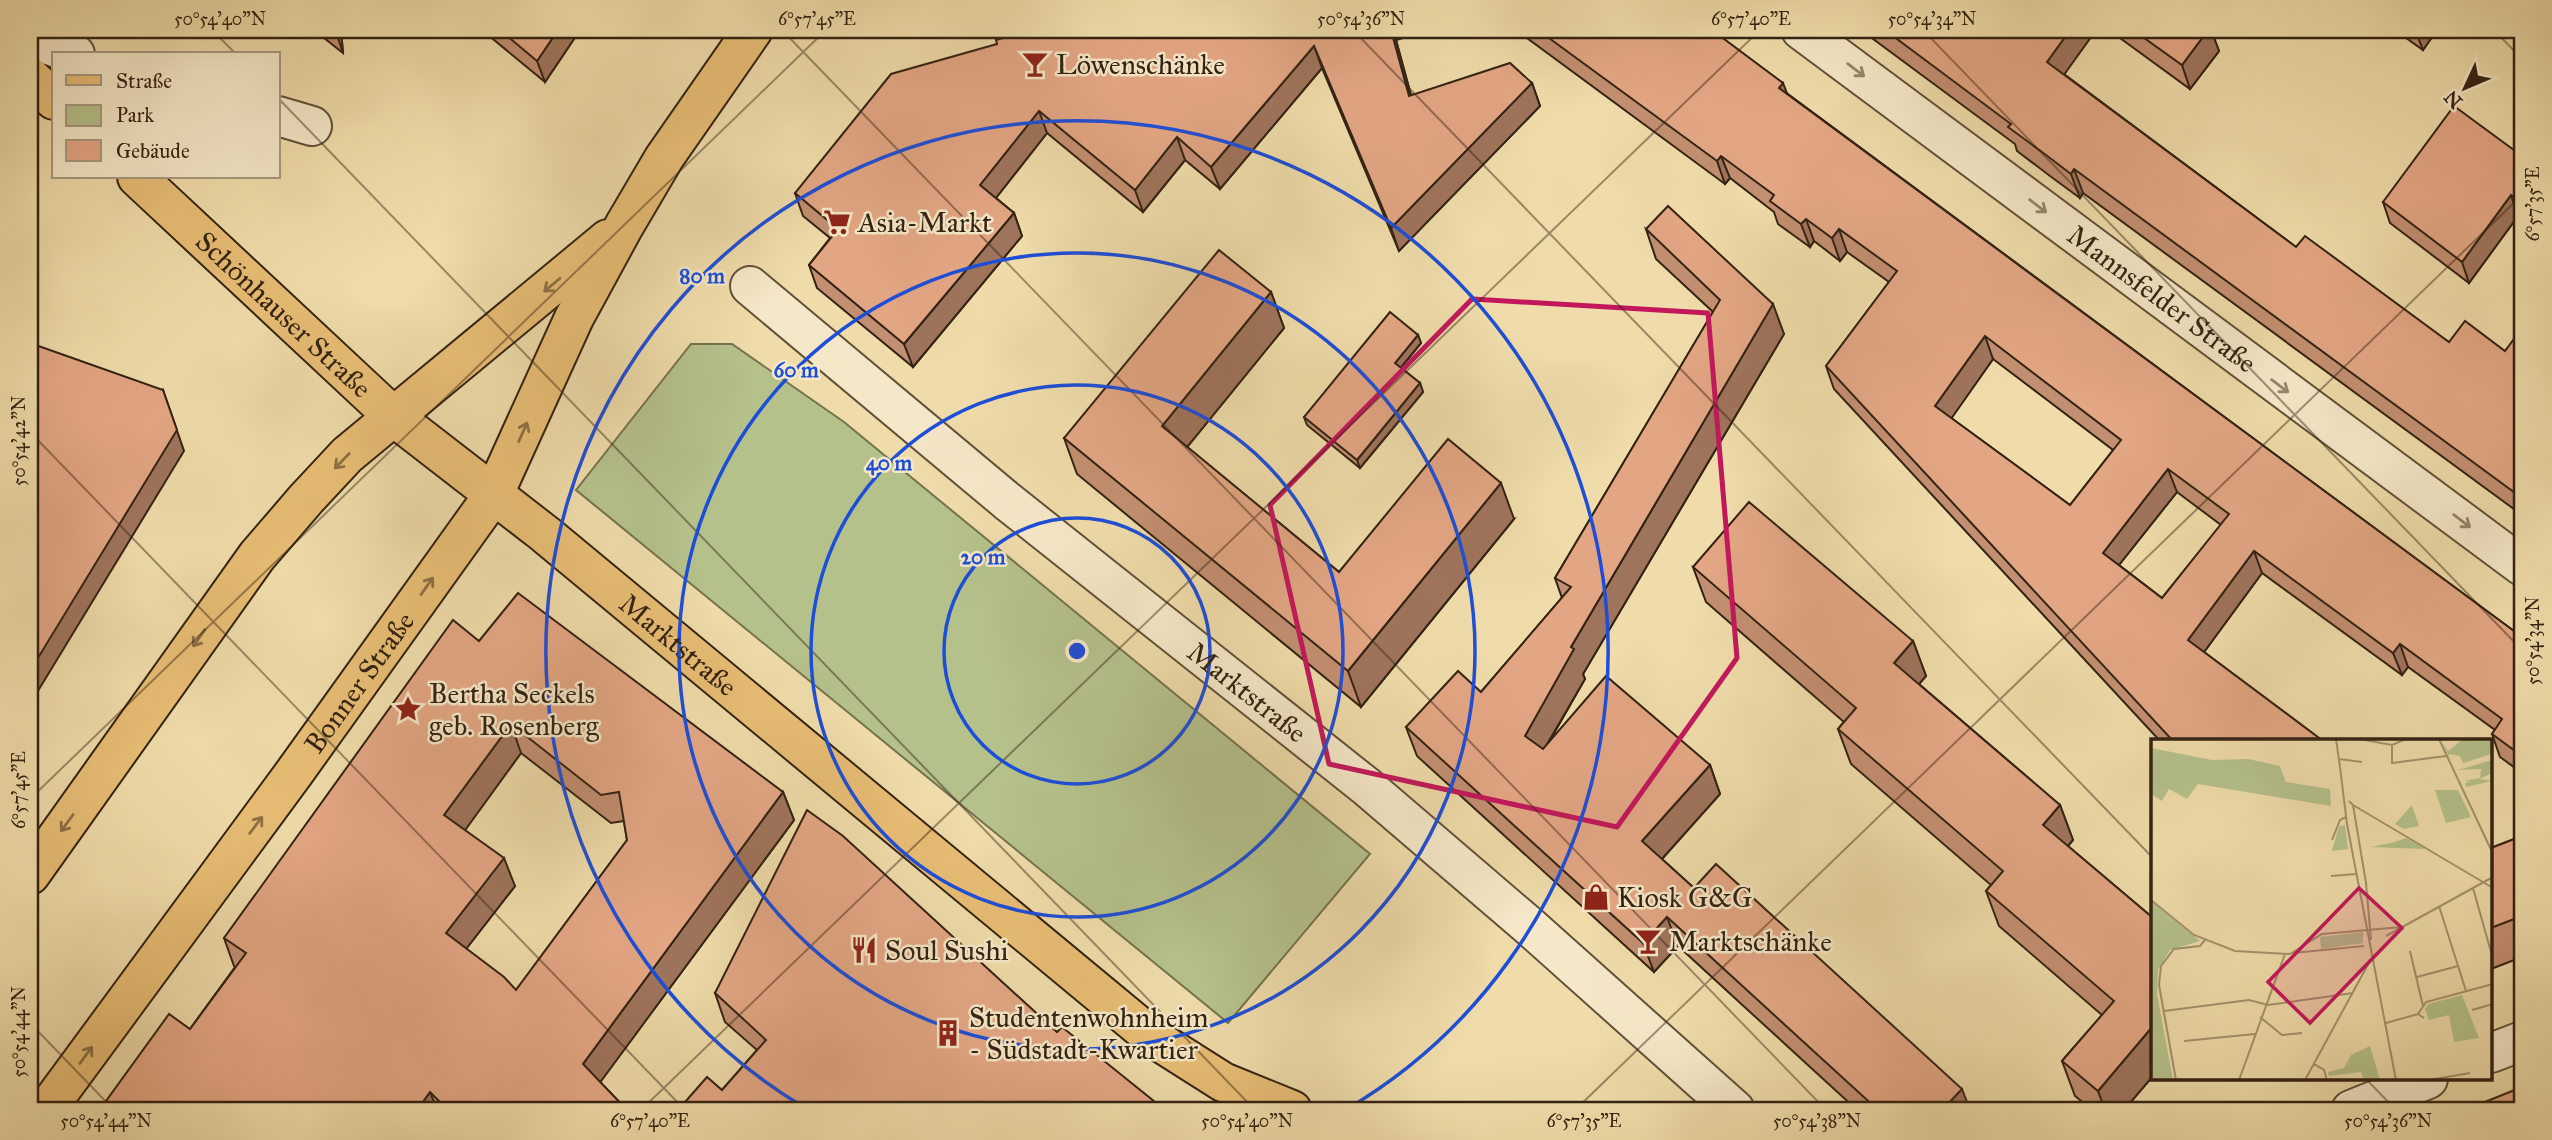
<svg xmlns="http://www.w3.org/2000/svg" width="2552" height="1140" font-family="'IM FELL Great Primer',serif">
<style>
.green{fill:#b5c18b;stroke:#74724e;stroke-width:2}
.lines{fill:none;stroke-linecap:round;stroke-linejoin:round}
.minor-casing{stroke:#625038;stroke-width:42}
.major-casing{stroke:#332212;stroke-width:42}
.minor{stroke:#f5e8c8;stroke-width:38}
.major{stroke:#e8be75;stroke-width:38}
.wall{fill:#c38f72;stroke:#332212;stroke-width:2;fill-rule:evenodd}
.shaded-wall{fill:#9f745c;stroke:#332212;stroke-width:2}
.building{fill:#e3a684;stroke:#332212;stroke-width:2;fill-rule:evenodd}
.oneway{stroke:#94856d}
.oneway2{stroke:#8e7044}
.marked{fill:none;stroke:#c2185b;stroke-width:5;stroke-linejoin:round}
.ticks{fill:none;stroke:#332212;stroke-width:2;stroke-opacity:0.45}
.ring{fill:none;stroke:#1d4ed8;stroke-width:3.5}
.labels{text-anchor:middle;stroke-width:5;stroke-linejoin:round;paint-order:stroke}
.poi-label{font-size:28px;fill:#332212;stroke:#f5e8c8;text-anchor:start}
.street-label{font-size:28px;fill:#332212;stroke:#f5e8c8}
.inset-road{fill:none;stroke:#a4926d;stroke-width:2}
.view{fill:#c2185b;fill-opacity:0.15;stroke:#c2185b;stroke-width:3.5}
.inset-edge{fill:none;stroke:#332212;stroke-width:3.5}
.centre{fill:#1d4ed8;stroke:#f5e8c8;stroke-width:3.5}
.ring-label{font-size:21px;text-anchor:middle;font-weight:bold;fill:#1d4ed8;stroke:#f5e8c8;stroke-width:5;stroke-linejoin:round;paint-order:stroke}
.neatline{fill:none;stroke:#332212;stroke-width:2.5}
.ticks-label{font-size:18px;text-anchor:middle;fill:#332212}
</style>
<rect width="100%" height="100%" fill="#efdcaa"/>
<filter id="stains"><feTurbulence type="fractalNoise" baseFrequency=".00286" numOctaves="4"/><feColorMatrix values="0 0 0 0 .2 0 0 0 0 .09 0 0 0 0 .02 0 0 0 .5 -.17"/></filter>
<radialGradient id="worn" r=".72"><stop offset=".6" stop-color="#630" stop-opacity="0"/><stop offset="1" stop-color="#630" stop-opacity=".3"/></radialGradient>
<polygon class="green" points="691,344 732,344 844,422 1370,854 1228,1023 576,490"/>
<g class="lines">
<defs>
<g id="minor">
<path id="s1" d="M1801,30L2522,566"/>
<polyline points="30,39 75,54"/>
<polyline points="278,116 312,126"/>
<path id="s2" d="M750,286L1007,501L1367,787L1528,925L1735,1110"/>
<polyline points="2491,1053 2522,1041"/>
<polyline points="2351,1110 2428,1079"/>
</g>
<g id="major">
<polyline points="30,77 54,100"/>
<path id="s3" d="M137,177L394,417L545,534L1152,1037L1223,1082L1292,1110"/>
<polyline points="30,875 257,556 306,499 347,455 608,239"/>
<path id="s4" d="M46,1110L294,773L494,494L574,318L624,226L664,158L753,30"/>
</g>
</defs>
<use href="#minor" class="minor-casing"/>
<use href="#major" class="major-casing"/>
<use href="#minor" class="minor"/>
<use href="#major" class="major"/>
</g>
<g class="wall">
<polygon points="314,30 341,30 343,53"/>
<polygon points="482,30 580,30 545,82"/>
<polygon points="1031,30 1432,30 1396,40 1411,95 1532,83 1540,106 1399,251 1322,68 1220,189 1185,160 1143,212 1047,133 996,198 1014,213 1022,236 913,367 817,288 809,265 830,238 803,216 795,193 997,44"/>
<path d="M1523,30H1712L1788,94L2522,637V773L2500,757L2492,734L2495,730L2408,667L2402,675L2262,573L2204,652L2323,741H2160L1834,389L1826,366L1889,282L1847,252L1840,261L1814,241L1810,247L1778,224L1774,212L1730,178L1725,184L1527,38ZM1993,359L2113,450L2070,505L1951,418ZM2177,492L2221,525L2162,598L2119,565Z"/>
<polygon points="1861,30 2096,30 2064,74 2296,247 2449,342 2505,351 2522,334 2522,515 2083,193 2080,198 2050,176 2017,151 2015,144"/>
<polygon points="2109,30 2211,30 2219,51 2190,89"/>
<polygon points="2395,30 2437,30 2423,50"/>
<polygon points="2522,156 2522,219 2518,216 2469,283 2390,223 2383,202"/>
<polygon points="1646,229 1784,334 1583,674 1585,679 1548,744 1710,765 1720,794 1662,859 1694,888 1970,1110 1857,1110 1678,946 1654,972 1417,756 1406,727 1481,692 1562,598 1555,578 1713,312 1656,259"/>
<polygon points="1271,292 1284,328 1187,447 1339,572 1514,519 1361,707 1077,474 1064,438"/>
<polygon points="1418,335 1421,343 1401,368 1420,383 1423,392 1360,468 1307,425 1304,417"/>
<polygon points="1693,567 1913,641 1926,676 1919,684 2060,805 2073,840 2068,846 2153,918 2153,1076 2124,1110 2092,1110 2075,1096 2062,1061 2102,1015 1999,926 1986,891 1991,885 1851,764 1838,729 1844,722 1706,602"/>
<path d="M479,641L783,792L794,820L600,1082L627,1110H102L101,1108L190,1029L235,967L234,966L224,938ZM521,753L611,823L624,821L627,840L516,990L466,949L515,886L465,830Z"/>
<polygon points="2522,836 2522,957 2491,969 2491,848"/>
<polygon points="715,993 1057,1032 722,1090 757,1050 725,1022"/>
</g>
<g class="shaded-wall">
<polygon points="335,30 341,30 343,53 336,32"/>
<polygon points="558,30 580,30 545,82 537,61"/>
<polygon points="1391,30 1393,30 1396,40 1417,118 1409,96"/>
<polygon points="2070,30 2096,30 2056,86 2047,62"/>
<polygon points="2208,30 2211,30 2219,51 2190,89 2182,65"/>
<polygon points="2415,30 2437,30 2423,50"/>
<polygon points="1314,46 1322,68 1220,189 1211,167"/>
<polygon points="1532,83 1540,106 1399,251 1391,228"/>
<polygon points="1783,83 1792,106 1779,88"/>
<polygon points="1039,111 1047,133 988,208 980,185"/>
<polygon points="1177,137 1185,160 1143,212 1135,190"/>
<polygon points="1721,156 1730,178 1725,184 1717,161"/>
<polygon points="2074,169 2083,193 2080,198 2071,174"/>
<polygon points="2511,195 2518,216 2469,283 2462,262"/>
<polygon points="1014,213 1022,236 913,367 904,344"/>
<polygon points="1806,219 1814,241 1810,247 1801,224"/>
<polygon points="1839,229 1847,252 1840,261 1832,238"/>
<polygon points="1271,292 1284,328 1175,462 1162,426"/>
<polygon points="1773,304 1784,334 1583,674 1585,679 1535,765 1525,736 1571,647"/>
<polygon points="1418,335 1421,343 1398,371 1395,363"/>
<polygon points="1985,336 1993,359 1944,429 1935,406"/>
<polygon points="1420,383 1423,392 1360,468 1357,460"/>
<polygon points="163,390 184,451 30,704 30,671"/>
<polygon points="2168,469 2177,492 2111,575 2103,553"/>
<polygon points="1501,483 1514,519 1361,707 1348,671"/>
<polygon points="2254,551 2262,573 2196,663 2188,640"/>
<polygon points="1913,641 1926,676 1907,698 1894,663"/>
<polygon points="2400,644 2408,667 2402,675 2393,653"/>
<polygon points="511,724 521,753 455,844 444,815"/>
<polygon points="1710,765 1720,794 1652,870 1642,841"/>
<polygon points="783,792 794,820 593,1092 583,1064"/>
<polygon points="2060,805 2073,840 2056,860 2043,825"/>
<polygon points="504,858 515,886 456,962 446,933"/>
<polygon points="1667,917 1678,946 1654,972 1643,943"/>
<polygon points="2153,1026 2153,1076 2124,1110 2105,1110 2098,1091"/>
<polygon points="1962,1089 1970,1110 1942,1110"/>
<polygon points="430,1092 437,1110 417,1110"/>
</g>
<g class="building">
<polygon points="500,30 558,30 537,61"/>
<polygon points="1031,30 1391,30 1409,96 1510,63 1532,83 1391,228 1314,46 1211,167 1177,137 1135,190 1039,111 980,185 1014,213 904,344 809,265 838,229 795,193 891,74 997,44 996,40"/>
<path d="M1538,30H1712L1783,83L1779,88L2522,637V756L2492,734L2502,719L2400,644L2393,653L2254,551L2188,640L2323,741H2173L1826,366L1897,271L1839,229L1832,238L1806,219L1801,224L1770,201L1774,195L1721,156L1717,161ZM1985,336L2121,440L2070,505L1935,406ZM2168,469L2229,514L2162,598L2103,553Z"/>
<polygon points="1885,30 2070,30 2047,62 2296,247 2305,236 2449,342 2465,321 2505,351 2519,332 2522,334 2522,498 2074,169 2071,174 2042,152 2008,127 2011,124"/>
<polygon points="2133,30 2208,30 2182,65"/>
<polygon points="2454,106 2522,156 2522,205 2511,195 2462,262 2383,202"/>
<polygon points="1668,206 1773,304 1571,647 1574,649 1525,736 1543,749 1606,676 1710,765 1642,841 1694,888 1716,864 1962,1089 1942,1110 1878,1110 1667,917 1643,943 1406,727 1458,671 1481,692 1571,587 1555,578 1720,300 1646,229"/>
<polygon points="1219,250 1271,292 1162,426 1339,572 1448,439 1501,483 1348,671 1064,438"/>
<polygon points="1390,312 1418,335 1395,363 1420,383 1357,460 1304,417"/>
<polygon points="30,343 163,390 177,430 30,671"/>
<polygon points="1749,502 1913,641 1894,663 2060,805 2043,825 2153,918 2153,1026 2098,1091 2062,1061 2114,1001 1986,891 2003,871 1838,729 1856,708 1693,567"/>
<path d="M518,593L783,792L583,1064L627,1110H448L430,1092L417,1110H105L101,1108L169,1014L190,1029L246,953L224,938L453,620L479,641ZM511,724L601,795L619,792L627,840L516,990L504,977L446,933L504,858L444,815Z"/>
<polygon points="807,810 843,836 1057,1032 1062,1027 1165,1110 678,1110 707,1077 722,1090 766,1040 715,993"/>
<polygon points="2522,836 2522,916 2491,928 2491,848"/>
<polygon points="2522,1087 2522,1110 2465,1110"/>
</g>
<defs><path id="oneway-shaft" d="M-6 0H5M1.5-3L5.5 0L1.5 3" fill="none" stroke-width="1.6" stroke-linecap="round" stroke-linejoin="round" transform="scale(1.75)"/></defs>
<g class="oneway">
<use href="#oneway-shaft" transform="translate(1856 70) rotate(37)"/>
<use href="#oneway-shaft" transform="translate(2038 206) rotate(37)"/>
<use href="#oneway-shaft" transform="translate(2280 386) rotate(37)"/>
<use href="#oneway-shaft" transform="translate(2462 521) rotate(37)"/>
</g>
<g class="oneway2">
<use href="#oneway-shaft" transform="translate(552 285) rotate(140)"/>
<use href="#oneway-shaft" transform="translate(523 432) rotate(-66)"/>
<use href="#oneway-shaft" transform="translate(342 461) rotate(134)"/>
<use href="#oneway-shaft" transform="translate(427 586) rotate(-55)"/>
<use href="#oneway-shaft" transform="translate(199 638) rotate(125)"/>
<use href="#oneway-shaft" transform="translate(67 823) rotate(126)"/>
<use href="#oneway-shaft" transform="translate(256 825) rotate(-53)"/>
<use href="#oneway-shaft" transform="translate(86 1055) rotate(-54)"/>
</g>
<path class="marked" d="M1472,299L1708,313L1737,658L1617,827L1329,764L1270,505Z"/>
<path class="ticks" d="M212,30L236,54M782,30L1826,1110M1353,30L2153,858M1923,30L2522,650M2494,30L2522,59M278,98L1255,1110M30,432L685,1110M30,799L826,30M30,1023L114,1110M2366,1079L2396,1110M641,1110L1760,30M1575,1110L2522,195M2508,1110L2522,1097"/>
<g class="ring">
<circle cx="1077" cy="651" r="133"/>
<circle cx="1077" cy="651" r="266"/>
<circle cx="1077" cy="651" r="398"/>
<path d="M807 1109A531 531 0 1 1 1347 1109"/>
</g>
<defs>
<symbol id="bar-bare" viewBox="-9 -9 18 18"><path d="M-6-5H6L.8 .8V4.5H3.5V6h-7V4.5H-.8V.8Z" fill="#8f2418" stroke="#f5e8c8" stroke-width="2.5" paint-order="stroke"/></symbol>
<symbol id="supermarket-bare" viewBox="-9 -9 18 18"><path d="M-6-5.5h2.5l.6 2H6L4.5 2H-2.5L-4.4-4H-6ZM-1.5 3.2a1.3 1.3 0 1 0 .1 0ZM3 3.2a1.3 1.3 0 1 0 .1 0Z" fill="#8f2418" stroke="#f5e8c8" stroke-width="2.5" paint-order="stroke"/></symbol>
<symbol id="sight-bare" viewBox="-9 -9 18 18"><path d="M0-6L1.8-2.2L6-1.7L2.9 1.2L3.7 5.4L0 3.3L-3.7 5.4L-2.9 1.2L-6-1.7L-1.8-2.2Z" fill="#8f2418" stroke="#f5e8c8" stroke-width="2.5" paint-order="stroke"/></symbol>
<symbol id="shop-bare" viewBox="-9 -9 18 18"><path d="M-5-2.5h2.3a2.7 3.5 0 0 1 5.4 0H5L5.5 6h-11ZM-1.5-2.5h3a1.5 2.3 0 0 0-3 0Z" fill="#8f2418" stroke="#f5e8c8" stroke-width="2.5" paint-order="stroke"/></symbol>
<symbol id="restaurant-bare" viewBox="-9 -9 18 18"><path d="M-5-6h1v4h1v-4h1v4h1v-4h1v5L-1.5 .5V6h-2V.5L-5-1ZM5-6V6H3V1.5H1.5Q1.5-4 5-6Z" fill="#8f2418" stroke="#f5e8c8" stroke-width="2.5" paint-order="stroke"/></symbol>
<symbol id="building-bare" viewBox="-9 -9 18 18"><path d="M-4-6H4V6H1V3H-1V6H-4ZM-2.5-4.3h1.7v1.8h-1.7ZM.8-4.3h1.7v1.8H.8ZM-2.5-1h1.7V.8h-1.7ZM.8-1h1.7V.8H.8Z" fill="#8f2418" stroke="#f5e8c8" stroke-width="2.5" paint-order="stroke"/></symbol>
</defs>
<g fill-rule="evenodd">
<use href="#bar-bare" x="1016" y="45" width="38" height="38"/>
<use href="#supermarket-bare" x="818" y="203" width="38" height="38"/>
<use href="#sight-bare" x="389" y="690" width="38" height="38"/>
<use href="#shop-bare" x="1577" y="878" width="38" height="38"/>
<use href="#bar-bare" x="1629" y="922" width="38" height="38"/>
<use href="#restaurant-bare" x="845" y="931" width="38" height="38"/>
<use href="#building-bare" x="929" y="1014" width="38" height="38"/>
</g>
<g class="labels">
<g class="poi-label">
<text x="1056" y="74">Löwenschänke</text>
<text x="858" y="232">Asia-Markt</text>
<text x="429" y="703">Bertha Seckels<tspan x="429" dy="32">geb. Rosenberg</tspan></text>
<text x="1617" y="907">Kiosk G&amp;G</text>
<text x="1669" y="951">Marktschänke</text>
<text x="885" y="960">Soul Sushi</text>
<text x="969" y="1027">Studentenwohnheim<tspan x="969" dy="32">- Südstadt-Kwartier</tspan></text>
</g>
<g class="street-label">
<text dy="10" stroke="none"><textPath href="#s1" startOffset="450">Mannsfelder Straße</textPath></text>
<text dy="10" stroke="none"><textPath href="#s3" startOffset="201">Schönhauser Straße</textPath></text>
<text dy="10" stroke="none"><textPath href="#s3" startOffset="716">Marktstraße</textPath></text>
<text dy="10" stroke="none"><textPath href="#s4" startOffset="530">Bonner Straße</textPath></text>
<text dy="10" stroke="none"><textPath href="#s2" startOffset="642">Marktstraße</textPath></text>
</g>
</g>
<g transform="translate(2151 739)">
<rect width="341" height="341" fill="#efdcaa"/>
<path d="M312,0H341V15L312,24L309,17L298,15L299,19L290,2L297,12ZM0,9L61,21L97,20L129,27L135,43L179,50L180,67L47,45L36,60L18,50L11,62L0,55ZM341,21V34L328,40L341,42L315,48L314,44L320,42H312L329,39L330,30L307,31ZM284,51H307L320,78L295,84ZM261,66L268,87L253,90L244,85ZM194,86L197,110L181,112L188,87ZM255,99L275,110L220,108L244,103ZM0,162L49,202L19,211L7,231L6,255L22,341H0ZM212,193V204L170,210L169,198ZM311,256L328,299L303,303L298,276L278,281L274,270L277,265ZM219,307L229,341H213L210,333L178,337L177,333L193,329L200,316Z" fill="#b5c18b"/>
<path class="inset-road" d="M185,0L189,28M208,0L241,6L255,0M288,0L342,115M241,6V24L295,17M188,20L211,23M189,28L196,85L245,341M198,62L202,66L215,144L220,201M202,66L342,149M181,101L189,81L195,78M180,137L205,135M322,149L342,220M0,161L43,196L84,212L139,215L171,195L251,188M288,167L315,252M235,197L342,138M259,212L272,267M142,214L213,207M266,238L307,227M321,271L342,265M13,272L98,261L117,266L202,254M267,275L275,263L342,245M109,278L131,296L151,294M235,284L267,275L273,279M33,302L104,295M163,325L173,331L176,341M25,341L8,246L10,227L23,210L49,207L54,201M88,341L134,215M154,341L220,220M278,341L319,334"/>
<path class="view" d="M208,149L251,189L159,284L117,243Z"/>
<rect width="341" height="341" class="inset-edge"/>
</g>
<circle cx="1077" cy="651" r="10" class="centre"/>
<g class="ring-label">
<text x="702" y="283">80 m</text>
<text x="796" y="377">60 m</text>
<text x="889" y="470">40 m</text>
<text x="983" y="564">20 m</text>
</g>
<rect width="2552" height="1140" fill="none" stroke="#efdcaa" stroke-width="77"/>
<rect x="52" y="52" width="228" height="126" fill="#f5e8c8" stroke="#a7997f" stroke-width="2"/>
<rect x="66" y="75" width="35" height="10" fill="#e8be75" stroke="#a7997f" stroke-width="2"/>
<text x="116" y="88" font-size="21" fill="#332212">Straße</text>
<rect x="66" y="105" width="35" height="21" fill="#b5c18b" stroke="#a7997f" stroke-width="2"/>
<text x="116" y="122" font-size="21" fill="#332212">Park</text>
<rect x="66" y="140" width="35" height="21" fill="#e3a684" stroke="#a7997f" stroke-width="2"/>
<text x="116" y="158" font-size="21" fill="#332212">Gebäude</text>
<g transform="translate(2465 88) rotate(226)" stroke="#f5e8c8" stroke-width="5" paint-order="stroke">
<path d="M0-5L12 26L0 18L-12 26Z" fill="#332212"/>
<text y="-10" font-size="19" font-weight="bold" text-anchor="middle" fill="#332212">N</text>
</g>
<rect x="38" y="38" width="2476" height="1064" class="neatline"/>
<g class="ticks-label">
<text x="220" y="25">50°54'40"N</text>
<text x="817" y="25">6°57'45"E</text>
<text x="1361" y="25">50°54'36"N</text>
<text x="1751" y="25">6°57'40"E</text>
<text x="1932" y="25">50°54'34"N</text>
<text transform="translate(2533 204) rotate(-90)" y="6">6°57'35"E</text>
<text transform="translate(19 441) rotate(-90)" y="6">50°54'42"N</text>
<text transform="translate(2533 641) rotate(-90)" y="6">50°54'34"N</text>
<text transform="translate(19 790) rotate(-90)" y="6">6°57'45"E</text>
<text transform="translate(19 1032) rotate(-90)" y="6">50°54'44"N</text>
<text x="106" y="1127">50°54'44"N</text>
<text x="650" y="1127">6°57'40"E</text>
<text x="1247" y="1127">50°54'40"N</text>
<text x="1584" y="1127">6°57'35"E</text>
<text x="1817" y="1127">50°54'38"N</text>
<text x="2388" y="1127">50°54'36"N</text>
</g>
<rect width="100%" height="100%" filter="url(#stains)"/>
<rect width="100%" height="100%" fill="url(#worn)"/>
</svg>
